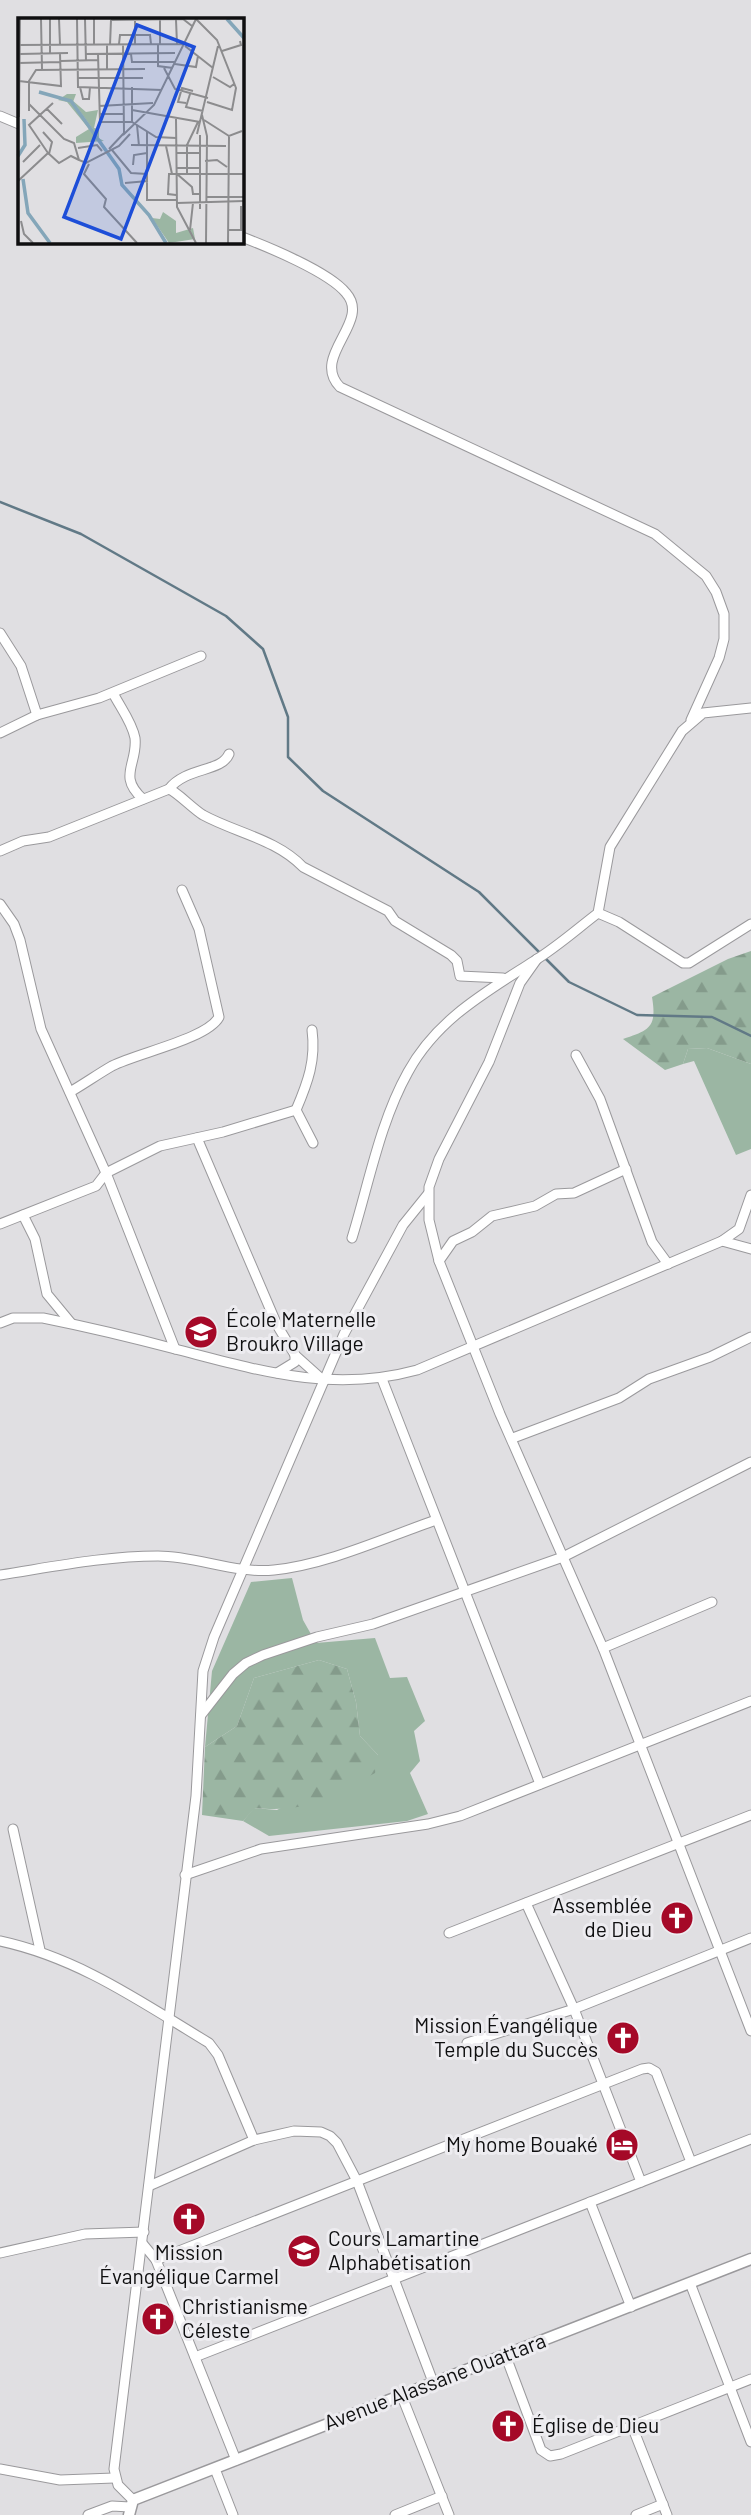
<svg xmlns="http://www.w3.org/2000/svg" width="751" height="2515" font-family="Barlow,sans-serif">
<style>
.green{fill:#9bb6a3}
.forest{fill:url(#forest-firs)}
.lines{fill:none;stroke-linecap:round;stroke-linejoin:round}
.stream{stroke:#617986;stroke-width:2.5}
.minor-casing{stroke:#9a999c;stroke-width:11}
.tertiary-casing{stroke:#9a999c;stroke-width:13}
.minor{stroke:#fff;stroke-width:9}
.tertiary{stroke:#fff;stroke-width:10}
.labels{text-anchor:middle;stroke-width:6;stroke-linejoin:round;paint-order:stroke}
.poi-label{font-size:21px;fill:#0f0f10;stroke:#edecf0;text-anchor:start}
.street-label{font-size:21px;fill:#0f0f10;stroke:#edecf0}
.inset-river{fill:none;stroke:#84a6b9;stroke-width:3.5}
.inset-road{fill:none;stroke:#8c8c8e;stroke-width:2}
.view{fill:#1d4ed8;fill-opacity:0.15;stroke:#1d4ed8;stroke-width:3.5}
.inset-edge{fill:none;stroke:#0f0f10;stroke-width:3.5}
</style>
<defs>
<pattern id="forest-firs" width="22" height="20" patternUnits="userSpaceOnUse" patternTransform="scale(1.75)"><rect width="22" height="20" fill="#9bb6a3"/><path d="M5 1l3.5 6h-7zM16 11l3.5 6h-7z" fill="#849b8b"/></pattern>
</defs>
<rect width="100%" height="100%" fill="#e0dfe2"/>
<g class="green">
<polygon points="707,1048 751,1064 751,1149 736,1155 694,1061 683,1064 688,1049"/>
<polygon points="292,1578 303,1620 316,1643 375,1638 390,1678 407,1677 425,1721 414,1731 420,1761 410,1773 428,1814 407,1821 269,1836 243,1821 254,1808 277,1810 378,1755 360,1736 356,1702 347,1669 319,1660 254,1678 237,1726 205,1747 212,1671 251,1582"/>
</g>
<g class="forest">
<path d="M751,951V1064L707,1048L688,1049L683,1064L665,1070L623,1039C650,1030 657,1027 652,997L728,959Z"/>
<path d="M319,1660L347,1669L356,1702L360,1736L378,1755L375,1773C331,1798 307,1813 255,1808L243,1821L202,1815L205,1747L237,1726L254,1678Z"/>
</g>
<g class="lines">
<g class="stream">
<polyline points="0,502 81,534 226,616 263,649 288,717 288,757 323,791 479,892 540,953"/>
<polyline points="545,958 569,982 637,1015 712,1017 751,1036"/>
</g>
<defs>
<g id="minor">
<polyline points="0,116 19,124"/>
<path d="M242,237C268,247 329,272 346,293C372,322 310,356 340,387L655,534L706,576L716,592L724,614V639L719,658L691,720"/>
<polyline points="0,633 21,666 37,715"/>
<path d="M113,693C120,707 132,722 135,738C138,764 117,776 143,799"/>
<polyline points="0,733 37,715 99,698 201,656"/>
<path d="M169,789C186,767 222,772 229,754"/>
<path d="M0,851L23,841L49,837L169,789C177,792 192,808 203,815C236,833 276,839 303,867L388,911L395,921L451,955L457,961L460,976L503,978"/>
<polyline points="0,904 14,924 20,940 41,1029 106,1173 175,1349"/>
<polyline points="598,913 619,922 683,963 689,963 751,924"/>
<polyline points="537,959 520,983 489,1062 439,1159 429,1187 429,1220 439,1261 500,1414 603,1648 751,2031"/>
<path d="M312,1030C316,1060 308,1082 296,1110L313,1143"/>
<polyline points="576,1055 600,1099 652,1242 668,1264"/>
<path d="M70,1092C84,1084 98,1074 112,1066C137,1053 207,1039 219,1017L199,929L182,890"/>
<polyline points="197,1138 277,1325 295,1355 324,1381"/>
<polyline points="23,1215 35,1239 47,1294 71,1323"/>
<polyline points="0,1224 96,1186 106,1173 160,1146 223,1132 296,1110"/>
<path d="M352,1238C369,1183 380,1122 408,1072C437,1019 486,992 534,961C557,947 577,929 598,913L610,847L682,731L703,713L751,708"/>
<polyline points="722,1241 739,1229 751,1195"/>
<polyline points="439,1261 453,1241 472,1232 492,1216 535,1206 556,1194 574,1193 626,1169"/>
<path d="M0,1323L13,1318H43C88,1327 134,1338 179,1350C261,1371 333,1393 417,1370L722,1241L751,1249"/>
<polyline points="277,1373 295,1362 295,1355"/>
<polyline points="382,1379 540,1784"/>
<polyline points="513,1438 619,1398 649,1379 710,1357 751,1337"/>
<path d="M0,1575C52,1567 105,1556 158,1556C197,1556 235,1574 274,1570C329,1564 384,1538 436,1520"/>
<polyline points="603,1648 712,1602"/>
<polyline points="201,1715 233,1674 246,1663 263,1655 317,1637 373,1624 563,1557 751,1462"/>
<polyline points="13,1829 40,1950"/>
<polyline points="185,1875 261,1849 428,1824 460,1816 751,1701"/>
<polyline points="526,1903 574,2009 641,2182"/>
<polyline points="449,1933 751,1815"/>
<path d="M0,1941C79,1958 141,2002 209,2043L218,2055L254,2140"/>
<polyline points="467,2043 574,2009 751,1938"/>
<polyline points="149,2186 254,2140 294,2131 321,2132 330,2136 337,2143 357,2181 433,2382"/>
<polyline points="590,2202 631,2307"/>
<polyline points="142,2243 156,2260 236,2460"/>
<polyline points="0,2253 85,2234 144,2232"/>
<polyline points="156,2260 642,2069 649,2068 656,2072 691,2162"/>
<polyline points="690,2283 751,2442"/>
<polyline points="505,2354 541,2450 550,2456 561,2454 751,2379"/>
<polyline points="195,2357 751,2139"/>
<polyline points="401,2394 449,2515"/>
<polyline points="632,2426 667,2515"/>
<polyline points="0,2469 60,2480 114,2478"/>
<polyline points="215,2469 233,2515"/>
<polyline points="133,2500 118,2485 114,2469 196,1796 203,1671 214,1637 344,1334 403,1225 428,1194"/>
<polyline points="88,2515 112,2506 130,2507"/>
<polyline points="395,2515 442,2496"/>
<polyline points="636,2515 663,2504"/>
</g>
<polyline id="tertiary" points="129,2515 133,2500 751,2259"/>
</defs>
<use href="#minor" class="minor-casing"/>
<use href="#tertiary" class="tertiary-casing"/>
<use href="#minor" class="minor"/>
<use href="#tertiary" class="tertiary"/>
</g>
<defs>
<symbol id="school-disc" viewBox="-11 -11 22 22"><circle r="9.5" fill="#a50928" stroke="#edecf0"/><path d="M0-5L7-2L0 1L-7-2ZM-4 1L0 2.5L4 1V4Q0 6-4 4Z" fill="#fff"/></symbol>
<symbol id="church-disc" viewBox="-11 -11 22 22"><circle r="9.5" fill="#a50928" stroke="#edecf0"/><path d="M-1.2-6h2.4v3.5h3.3v2.4h-3.3V6h-2.4V-.1h-3.3v-2.4h3.3Z" fill="#fff"/></symbol>
<symbol id="hotel-disc" viewBox="-11 -11 22 22"><circle r="9.5" fill="#a50928" stroke="#edecf0"/><path d="M-6-4.5h1.5V1H6V5H4.5V3h-9V5H-6ZM-4 0a1.8 1.8 0 1 1 3.6 0ZM.5 0V-2.5h3Q6-2.5 6 0Z" fill="#fff"/></symbol>
<symbol id="university-disc" viewBox="-11 -11 22 22"><circle r="9.5" fill="#a50928" stroke="#edecf0"/><path d="M0-5L7-2L0 1L-7-2ZM-4 1L0 2.5L4 1V4Q0 6-4 4Z" fill="#fff"/></symbol>
</defs>
<g fill-rule="evenodd">
<use href="#school-disc" x="182" y="1313" width="38" height="38"/>
<use href="#church-disc" x="658" y="1899" width="38" height="38"/>
<use href="#church-disc" x="604" y="2019" width="38" height="38"/>
<use href="#hotel-disc" x="603" y="2126" width="38" height="38"/>
<use href="#church-disc" x="170" y="2200" width="38" height="38"/>
<use href="#university-disc" x="285" y="2232" width="38" height="38"/>
<use href="#church-disc" x="139" y="2300" width="38" height="38"/>
<use href="#church-disc" x="489" y="2407" width="38" height="38"/>
</g>
<g class="labels">
<g class="poi-label">
<text x="226" y="1327">École Maternelle<tspan x="226" dy="24">Broukro Village</tspan></text>
<text x="652" y="1913" text-anchor="end">Assemblée<tspan x="652" dy="24">de Dieu</tspan></text>
<text x="598" y="2033" text-anchor="end">Mission Évangélique<tspan x="598" dy="24">Temple du Succès</tspan></text>
<text x="598" y="2152" text-anchor="end">My home Bouaké</text>
<text x="328" y="2246">Cours Lamartine<tspan x="328" dy="24">Alphabétisation</tspan></text>
<text x="189" y="2260" text-anchor="middle">Mission<tspan x="189" dy="24">Évangélique Carmel</tspan></text>
<text x="182" y="2314">Christianisme<tspan x="182" dy="24">Céleste</tspan></text>
<text x="532" y="2433">Église de Dieu</text>
</g>
<g class="street-label">
<text transform="translate(435 2382) rotate(-21)" y="7">Avenue Alassane Ouattara</text>
</g>
</g>
<g transform="translate(18 18)">
<rect width="226" height="226" fill="#e0dfe2"/>
<path d="M54,82L68,94L80,92L76,110L81,111V120ZM145,194L158,203V215L175,210L177,221L151,225L134,200L142,201Z" fill="#9bb6a3"/>
<path d="M49,76H58L55,84L77,118L86,123L58,125V119L71,111L49,84L40,82Z" fill="#9bb6a3"/>
<path class="inset-river" d="M209,1L226,20M21,74L53,83L101,151L104,167L131,197L148,225M0,138L7,127L6,101M5,161L10,195L32,225"/>
<path class="inset-road" d="M23,1L24,51M32,1V36M41,1L42,27M59,1L60,69L144,72M67,1L68,43M76,1V27M178,1L199,22L218,70L214,92L189,84M93,2L165,1L174,8M117,2V26M142,2V26M158,2L159,26M101,26L102,17H132L133,26M140,26V48L155,50M0,27L166,26M89,27V51M92,27L93,2M167,28L195,50M204,33L223,27L222,23M2,36L50,35M68,36L157,35M80,36L82,104H114L138,119L158,120M113,36L114,44H157M43,43L80,42M1,45L42,44M157,46L178,49L180,38M146,50L157,71L190,80M195,59L212,69L216,66M59,60H125M1,63L43,68L42,36M62,69L65,81H71L72,69M114,69V104M172,76L168,89L185,93M168,85L160,84L164,70L175,73M11,86L46,121L56,125L61,142L68,145L101,128L112,116M81,88L135,85M29,91L44,106M114,92L182,104M11,93V63L18,52L127,51M81,96H106M184,97L189,118L188,225M1,99L2,1M158,101L159,189L178,225M186,102L211,118L224,113M119,107L121,128M129,113V182H159M25,114L34,124L31,136M179,116L200,28M105,117L136,87L178,1M113,127L208,128M148,128L154,156M60,130L79,127L84,133M91,131L106,115L105,26M94,132L113,155L129,156M30,135L41,145L53,138L61,142M158,135H183M187,143L199,142L209,149M5,144L22,127M71,146L66,156L88,181L86,189L119,225M115,147L116,137L129,135M158,150H182M169,155V127L180,104M159,156L174,169L175,176H182M0,163L30,135L11,107L35,85M107,165L130,163M158,177L150,176L151,156H226M188,179H226M159,185L226,183M182,191V117M3,203L6,216L15,225M172,212L175,185M211,212H223V188M210,225L211,118"/>
<path class="view" d="M119,7L176,29L103,221L46,199Z"/>
<rect width="226" height="226" class="inset-edge"/>
</g>
</svg>
